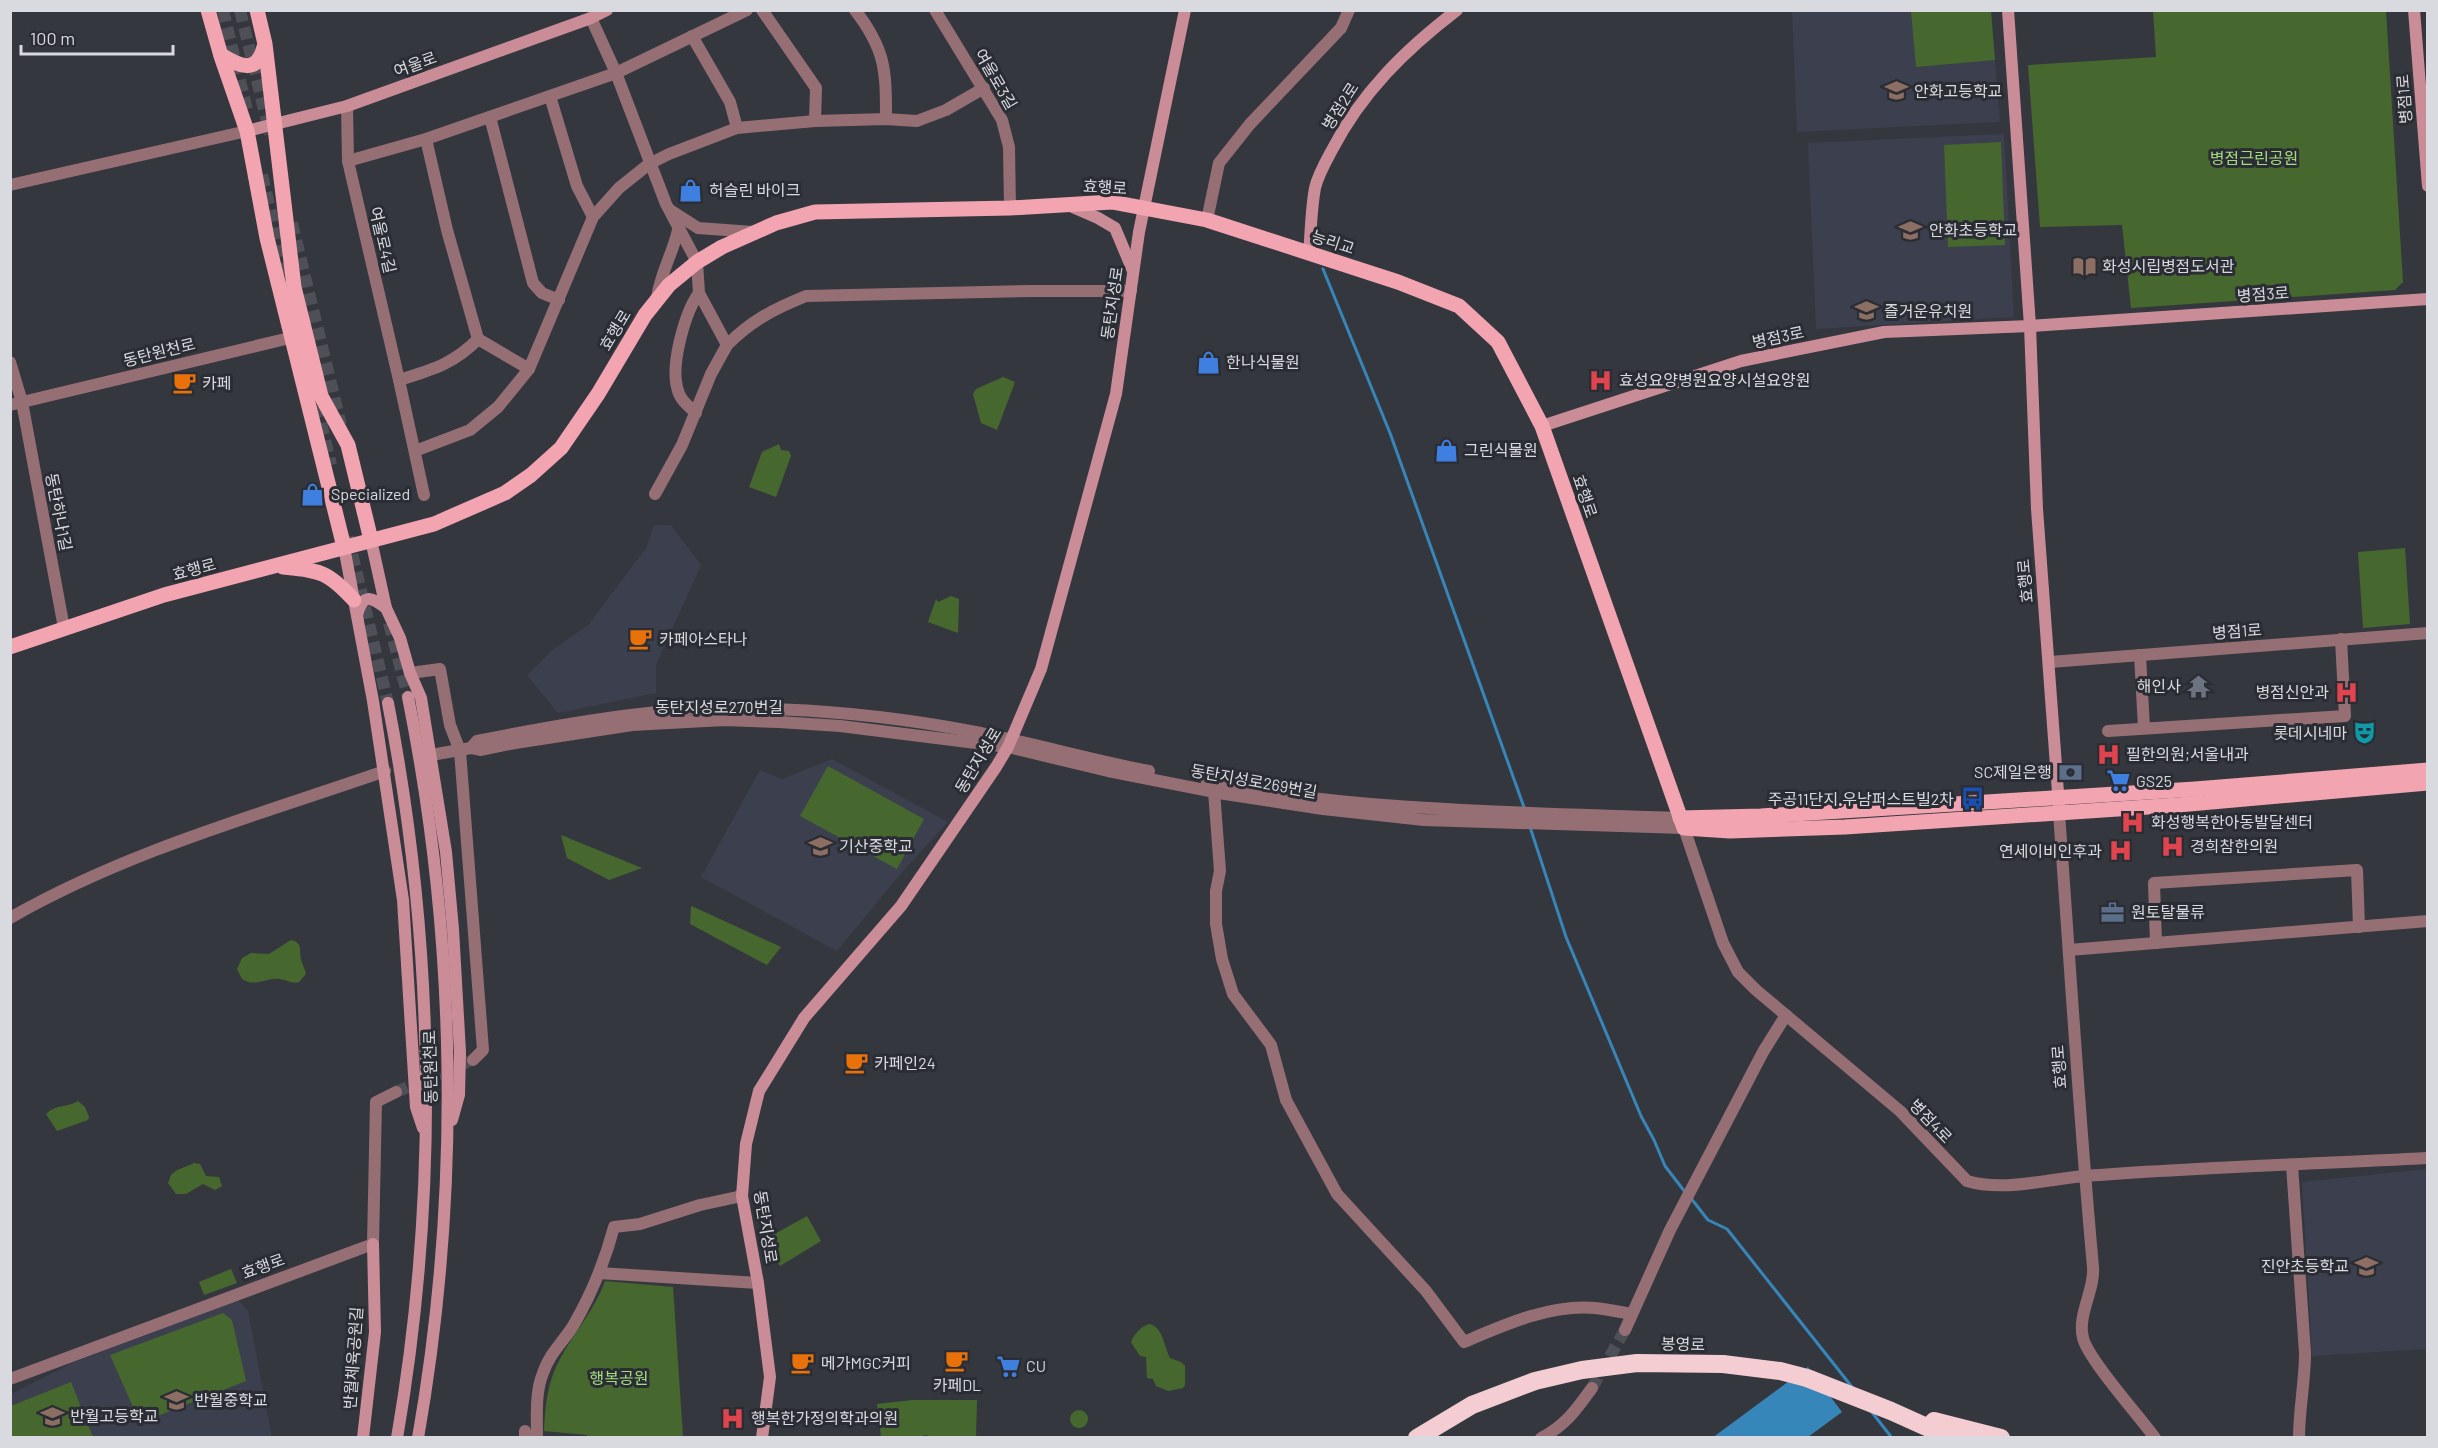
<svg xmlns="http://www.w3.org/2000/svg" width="2438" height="1448" font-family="Barlow,'Noto Sans KR',sans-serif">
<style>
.built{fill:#3c3f4d}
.green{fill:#46682e}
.water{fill:#3786ba}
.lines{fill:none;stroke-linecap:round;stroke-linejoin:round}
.stream{stroke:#3786ba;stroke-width:3}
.street-tunnel{stroke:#4e4f57;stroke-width:12;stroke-dasharray:12 6;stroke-linecap:butt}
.secondary-tunnel{stroke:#4e4f57;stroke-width:12;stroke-dasharray:12 6;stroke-linecap:butt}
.street{stroke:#966f75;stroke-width:12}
.secondary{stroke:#ca8d97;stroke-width:12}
.primary{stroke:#f3a4b1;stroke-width:15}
.highway{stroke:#f3cdd2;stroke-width:18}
.labels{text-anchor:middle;stroke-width:6;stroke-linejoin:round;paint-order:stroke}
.street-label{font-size:16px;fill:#d9dadf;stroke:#2b2d34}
.poi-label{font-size:16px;fill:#d9dadf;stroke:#2b2d34;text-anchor:start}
.park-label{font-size:16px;fill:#a4de7c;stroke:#2b2d34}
</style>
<rect width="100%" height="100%" fill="#35373f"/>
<g class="built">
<polygon points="1792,11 1991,11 2000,122 1797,132"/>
<polygon points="2004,134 2014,317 1816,329 1808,143"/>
<polygon points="654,525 671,525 701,565 656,665 656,693 558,713 527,675 554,649 589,624 646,548"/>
<polygon points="832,759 948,822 903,871 837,951 701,877 760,770 782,779"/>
<polygon points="2427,1169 2427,1349 2312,1356 2302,1182"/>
<polygon points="238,1300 248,1311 272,1437 11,1438 11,1394 74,1362"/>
</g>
<g class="green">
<polygon points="1911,11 1991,11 1995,60 1916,67"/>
<polygon points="2153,11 2386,11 2403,282 2395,290 2131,308 2122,225 2040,227 2028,65 2156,57"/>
<polygon points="2001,142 2005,245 1948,247 1944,145"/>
<polygon points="1003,377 1015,382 997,430 981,423 973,394 976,389"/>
<polygon points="779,444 781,450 789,451 791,456 776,497 749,487 762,452"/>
<polygon points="2405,548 2410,624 2363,628 2358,552"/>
<polygon points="951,596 959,599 958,633 928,622 936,599 938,602"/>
<polygon points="828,766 924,819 897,869 800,816"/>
<polygon points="561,835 642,868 609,880 567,858"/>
<polygon points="691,906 696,908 781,947 767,965 690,924"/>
<path d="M291,940C303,943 299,950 301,959C302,965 305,968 306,974L299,982C291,984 288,980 280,979C266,977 256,988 242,979L237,969L242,958L251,953L269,954Z"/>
<path d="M78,1101L85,1107L89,1117L88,1120L57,1131L46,1114C58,1103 64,1109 78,1101Z"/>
<path d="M194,1163L200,1164L206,1176L219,1177L222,1186L215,1190L203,1184L186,1194H176L168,1183L171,1175C177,1168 187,1167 194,1163Z"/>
<polygon points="807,1216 821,1241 780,1266 764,1240"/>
<polygon points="231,1269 237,1283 204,1295 199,1282"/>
<path d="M605,1281L673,1287L683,1437L587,1438V1435L544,1431C545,1409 547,1387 556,1367C570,1337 594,1312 605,1281Z"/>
<polygon points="223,1313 232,1320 246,1381 140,1423 110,1355"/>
<path d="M1150,1324C1163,1328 1164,1346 1170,1358L1181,1362L1185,1366V1385L1183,1388L1168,1391L1156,1386L1153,1379L1147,1378L1146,1357L1140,1356L1131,1342C1133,1335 1142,1325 1150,1324Z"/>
<polygon points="71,1382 93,1437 11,1437 11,1406"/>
<polygon points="912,1400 977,1400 976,1437 934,1437 925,1435 919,1437 881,1437 877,1404"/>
<circle cx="1079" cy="1419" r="9"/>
</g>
<polygon class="water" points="1808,1367 1842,1412 1808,1437 1712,1438"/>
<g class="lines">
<g class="stream">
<polyline points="1323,269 1390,433 1525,810"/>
<polyline points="1530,827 1566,937 1641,1116 1654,1140 1665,1166 1685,1192"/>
<polyline points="1690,1197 1708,1220 1727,1229 1852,1387"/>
<polyline points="1871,1411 1892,1438"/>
</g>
<g class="street-tunnel">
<polyline points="396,1092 469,1061"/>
<polyline points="1592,1388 1625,1330"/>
</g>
<g class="secondary-tunnel">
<polyline points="223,10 248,114"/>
<polyline points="240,10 270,134"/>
<polyline points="262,175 288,284"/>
<polyline points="292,223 341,425"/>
<polyline points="313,388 331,465"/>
<polyline points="348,537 388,703"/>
<polyline points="389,623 408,697"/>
</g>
<g class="street">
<polyline points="762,10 816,88 815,121"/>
<path d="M855,10C886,50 886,71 886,119"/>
<polyline points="935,10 1002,120 1009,147 1010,208"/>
<polyline points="591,18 616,73 666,204 697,262 699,293 727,345 711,374 682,445 655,494"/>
<polyline points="692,36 730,102 737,128"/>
<polyline points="550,96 577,186 593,217"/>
<polyline points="347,106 348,161 399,380 424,495"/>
<polyline points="490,117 533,283 542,293 559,300"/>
<polyline points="348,161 426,139 616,73 747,10"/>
<polyline points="10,185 247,131"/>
<polyline points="670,210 698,228 753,232"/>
<polyline points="1207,220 1219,163 1250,124 1341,28 1349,10"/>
<path d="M657,298C660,274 673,253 678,230"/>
<polyline points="478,339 529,369"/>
<path d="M727,345C752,320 774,309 806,296L1031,291H1131"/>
<polyline points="10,362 22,402 64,628"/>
<path d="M399,380C431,370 454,364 478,339L447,230L426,139"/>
<polyline points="10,405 298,336"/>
<path d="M696,413C687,405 679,399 677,387C671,363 685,312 699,293"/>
<polyline points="415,451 470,430 498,407 529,369 593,217 619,188 649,164 669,154 737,128 815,121 886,119 917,121 946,110 984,88"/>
<polyline points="2140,655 2144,728"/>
<polyline points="2050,662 2428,633"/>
<polyline points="410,673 440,669 450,725 460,751 483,1050 473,1060"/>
<polyline points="2108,731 2345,716 2341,639"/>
<path d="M471,748L477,741C537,729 597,718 657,712C753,704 853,711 948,727C1016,738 1081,758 1149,771"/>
<path d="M431,755L471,748L480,750L515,743L632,725L724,720L779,722L840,726L1008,747L1108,771L1225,794L1323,809L1424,820L1684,828L1723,943L1738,972L1756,990L1900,1111L1967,1181C2003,1192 2047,1179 2085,1176C2199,1167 2313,1164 2428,1158"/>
<path d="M1207,782C1365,812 1520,812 1680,818"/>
<path d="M1214,791L1220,871L1216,891V924L1222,959L1233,994L1271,1045L1286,1100L1337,1194L1426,1291L1464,1342C1504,1325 1550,1304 1595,1308C1607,1309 1619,1312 1632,1314"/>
<path d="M2059,813C2070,964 2079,1115 2093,1267C2095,1290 2077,1315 2083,1338C2088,1359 2140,1417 2155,1438"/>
<path d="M10,918C127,851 258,815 385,771"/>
<polyline points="2156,943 2154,883 2357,870 2359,927"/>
<polyline points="2069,950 2428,921"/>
<path d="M2292,1165L2305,1353C2305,1382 2299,1409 2299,1438"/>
<polyline points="599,1273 758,1283"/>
<polyline points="1625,1330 1670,1230 1763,1052 1786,1015"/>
<polyline points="10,1379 373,1244 376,1102 396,1092"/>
<polyline points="525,1438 525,1431"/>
<path d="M537,1438C537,1417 535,1392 543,1373C549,1354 563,1342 573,1326C591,1295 605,1261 614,1227L640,1224L700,1205L742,1196"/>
<path d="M1541,1438C1565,1426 1577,1409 1592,1388"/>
</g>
<g class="secondary">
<polyline points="2008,10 2030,326 2037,509 2059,806"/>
<polyline points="2414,10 2428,186"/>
<polyline points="247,131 347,106 591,18 607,10"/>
<polyline points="1068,205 1098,218 1115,228 1133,271"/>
<path d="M1309,253C1311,232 1311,209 1315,188C1318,175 1325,163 1332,150C1362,92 1405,50 1457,10"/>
<polyline points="1542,426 1741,361 1884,332 2030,326 2428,299"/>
<polyline points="371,540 386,608 400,638 410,673 421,698 446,852 453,929 460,1052 459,1095 452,1120"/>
<polyline points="344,547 373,701 403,900 416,1107 423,1128"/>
<path d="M357,615C363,594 370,596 386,608"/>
<path d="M408,697C457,941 461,1193 418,1438"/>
<path d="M388,703C435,945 439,1195 397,1438"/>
<polyline points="363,1438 375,1332 373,1244"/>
<polyline points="762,1438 770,1377 758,1283 742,1196 746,1144 759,1091 804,1018 901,906 996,767 1008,747 1041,669 1116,394 1139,232 1185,10"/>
</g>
<g class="primary">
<polyline points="208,10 221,56 247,131 267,238 344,547"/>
<polyline points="257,10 265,44 294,287 321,396 348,445 371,540"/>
<path d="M221,55C239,66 257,75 264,47"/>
<path d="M283,567C321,571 327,571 354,600"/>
<polyline points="10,647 164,595 434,524 505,493 531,475 561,448 598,394 645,315 669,285 697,262 722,247 776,223 815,212 1010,208 1112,202 1207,220 1398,282 1459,306 1498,342 1542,426 1684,828 1730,831 1845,827 2178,805 2428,783"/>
<polyline points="1680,818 1761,816 2195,789 2428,770"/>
</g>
<g class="highway">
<polyline points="1934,1421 2001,1438"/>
<polyline points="1417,1438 1472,1405 1535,1381 1582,1370 1637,1363 1723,1364 1780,1371 1807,1378 1891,1411 1951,1438"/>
</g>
</g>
<defs>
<symbol id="school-bare" viewBox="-9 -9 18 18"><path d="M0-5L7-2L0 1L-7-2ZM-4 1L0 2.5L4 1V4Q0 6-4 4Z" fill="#8d6e63" stroke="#2b2d34" stroke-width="2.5" paint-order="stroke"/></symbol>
<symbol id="shop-bare" viewBox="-9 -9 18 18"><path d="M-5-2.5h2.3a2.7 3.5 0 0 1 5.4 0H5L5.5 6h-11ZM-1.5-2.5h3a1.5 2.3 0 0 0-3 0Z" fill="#3f7fe0" stroke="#2b2d34" stroke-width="2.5" paint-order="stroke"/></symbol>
<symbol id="library-bare" viewBox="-9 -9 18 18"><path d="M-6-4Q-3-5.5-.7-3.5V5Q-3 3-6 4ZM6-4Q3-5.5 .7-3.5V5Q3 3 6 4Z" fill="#8d6e63" stroke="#2b2d34" stroke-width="2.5" paint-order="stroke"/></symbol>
<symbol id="hospital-bare" viewBox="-9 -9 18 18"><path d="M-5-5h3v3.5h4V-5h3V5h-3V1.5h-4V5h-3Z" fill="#e0444e" stroke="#2b2d34" stroke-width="2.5" paint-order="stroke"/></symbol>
<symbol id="cafe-bare" viewBox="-9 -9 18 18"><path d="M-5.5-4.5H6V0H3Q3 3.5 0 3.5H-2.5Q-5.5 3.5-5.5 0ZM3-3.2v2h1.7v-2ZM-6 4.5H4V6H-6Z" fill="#e8710a" stroke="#2b2d34" stroke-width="2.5" paint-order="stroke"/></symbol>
<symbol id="temple-bare" viewBox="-9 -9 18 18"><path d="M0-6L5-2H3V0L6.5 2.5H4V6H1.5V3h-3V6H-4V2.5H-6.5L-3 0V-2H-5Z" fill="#6b7280" stroke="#2b2d34" stroke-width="2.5" paint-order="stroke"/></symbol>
<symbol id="theatre-bare" viewBox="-9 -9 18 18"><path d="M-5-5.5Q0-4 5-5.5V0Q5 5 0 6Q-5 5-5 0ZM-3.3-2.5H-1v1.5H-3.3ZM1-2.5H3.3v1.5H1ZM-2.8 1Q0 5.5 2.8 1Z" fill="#0f9aa8" stroke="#2b2d34" stroke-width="2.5" paint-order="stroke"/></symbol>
<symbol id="bank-bare" viewBox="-9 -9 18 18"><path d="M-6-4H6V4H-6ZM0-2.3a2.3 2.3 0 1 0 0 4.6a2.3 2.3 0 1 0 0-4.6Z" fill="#5c6f8a" stroke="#2b2d34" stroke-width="2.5" paint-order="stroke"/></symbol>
<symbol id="supermarket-bare" viewBox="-9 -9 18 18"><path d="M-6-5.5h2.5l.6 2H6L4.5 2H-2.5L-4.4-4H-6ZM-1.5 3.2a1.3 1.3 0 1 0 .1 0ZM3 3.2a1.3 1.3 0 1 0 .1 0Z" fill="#3f7fe0" stroke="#2b2d34" stroke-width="2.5" paint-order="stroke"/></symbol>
<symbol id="bus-bare" viewBox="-9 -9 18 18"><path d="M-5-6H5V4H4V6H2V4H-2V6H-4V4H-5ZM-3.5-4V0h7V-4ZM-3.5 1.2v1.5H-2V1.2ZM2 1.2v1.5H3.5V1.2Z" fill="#1a4fb4" stroke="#2b2d34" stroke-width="2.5" paint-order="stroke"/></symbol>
<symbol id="office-bare" viewBox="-9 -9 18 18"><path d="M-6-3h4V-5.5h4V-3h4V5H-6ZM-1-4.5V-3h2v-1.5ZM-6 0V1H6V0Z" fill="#5c6f8a" stroke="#2b2d34" stroke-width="2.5" paint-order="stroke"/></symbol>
</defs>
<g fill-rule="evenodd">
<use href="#school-bare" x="1880" y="74" width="33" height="33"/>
<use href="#shop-bare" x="674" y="174" width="33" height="33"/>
<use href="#school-bare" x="1894" y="214" width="33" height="33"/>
<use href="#library-bare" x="2068" y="250" width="33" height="33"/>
<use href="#school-bare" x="1850" y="294" width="33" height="33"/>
<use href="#shop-bare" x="1192" y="346" width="33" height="33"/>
<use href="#hospital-bare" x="1584" y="364" width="33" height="33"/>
<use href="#cafe-bare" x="168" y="366" width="33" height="33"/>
<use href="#shop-bare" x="1430" y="434" width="33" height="33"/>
<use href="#shop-bare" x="296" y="478" width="33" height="33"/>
<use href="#cafe-bare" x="624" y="622" width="33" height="33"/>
<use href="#temple-bare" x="2182" y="670" width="33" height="33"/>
<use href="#hospital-bare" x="2330" y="676" width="33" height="33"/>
<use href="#theatre-bare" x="2348" y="716" width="33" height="33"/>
<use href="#hospital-bare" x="2092" y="738" width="33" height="33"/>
<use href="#bank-bare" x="2054" y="756" width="33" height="33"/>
<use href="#supermarket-bare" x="2102" y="764" width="33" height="33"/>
<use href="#bus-bare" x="1956" y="782" width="33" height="33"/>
<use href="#hospital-bare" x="2116" y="806" width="33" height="33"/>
<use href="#school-bare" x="804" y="830" width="33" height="33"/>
<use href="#hospital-bare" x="2156" y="830" width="33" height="33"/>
<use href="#hospital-bare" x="2104" y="834" width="33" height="33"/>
<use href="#office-bare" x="2096" y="896" width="33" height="33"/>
<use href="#cafe-bare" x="840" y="1046" width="33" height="33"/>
<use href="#school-bare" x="2350" y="1250" width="33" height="33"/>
<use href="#cafe-bare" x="940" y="1344" width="33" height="33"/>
<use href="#cafe-bare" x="786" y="1346" width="33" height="33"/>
<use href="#supermarket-bare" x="992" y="1350" width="33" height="33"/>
<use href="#school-bare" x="160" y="1384" width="33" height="33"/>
<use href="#school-bare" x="36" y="1400" width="33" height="33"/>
<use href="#hospital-bare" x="716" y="1402" width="33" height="33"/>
</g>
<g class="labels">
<g class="street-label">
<text transform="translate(415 64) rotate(-20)" y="6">여울로</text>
<text transform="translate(996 79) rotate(60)" y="6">여울로3길</text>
<text transform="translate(2404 99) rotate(-94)" y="6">병점1로</text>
<text transform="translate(1340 106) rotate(-57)" y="6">병점2로</text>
<text transform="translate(1105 187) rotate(3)" y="6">효행로</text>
<text transform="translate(383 240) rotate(77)" y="6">여울로4길</text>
<text transform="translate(1333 242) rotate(18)" y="6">능리교</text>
<text transform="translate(2263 294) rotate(-4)" y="6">병점3로</text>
<text transform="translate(1112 303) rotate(-82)" y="6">동탄지성로</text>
<text transform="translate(615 330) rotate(-59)" y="6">효행로</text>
<text transform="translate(1778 337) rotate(-12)" y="6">병점3로</text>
<text transform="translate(159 352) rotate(-14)" y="6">동탄원천로</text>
<text transform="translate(1585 496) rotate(71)" y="6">효행로</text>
<text transform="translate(59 512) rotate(79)" y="6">동탄하나1길</text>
<text transform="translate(194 569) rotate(-15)" y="6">효행로</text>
<text transform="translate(2025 581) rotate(-95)" y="6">효행로</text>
<text transform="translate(2237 631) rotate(-4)" y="6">병점1로</text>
<text x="719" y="713">동탄지성로270번길</text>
<text transform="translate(978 760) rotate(-59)" y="6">동탄지성로</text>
<text transform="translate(1254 781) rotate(10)" y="6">동탄지성로269번길</text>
<text transform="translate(430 1067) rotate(-91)" y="6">동탄원천로</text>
<text transform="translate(2059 1067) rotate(-94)" y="6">효행로</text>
<text transform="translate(1931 1121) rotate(46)" y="6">병점4로</text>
<text transform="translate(766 1227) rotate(81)" y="6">동탄지성로</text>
<text transform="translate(263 1266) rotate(-20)" y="6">효행로</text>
<text transform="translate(1683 1344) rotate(1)" y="6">봉영로</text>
<text transform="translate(353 1358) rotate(-86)" y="6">반월체육공원길</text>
</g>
<g class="poi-label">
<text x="1914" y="97">안화고등학교</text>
<text x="709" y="196">허슬린 바이크</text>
<text x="1929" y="236">안화초등학교</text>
<text x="2102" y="272">화성시립병점도서관</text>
<text x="1884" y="317">즐거운유치원</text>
<text x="1226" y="368">한나식물원</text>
<text x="1619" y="386">효성요양병원요양시설요양원</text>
<text x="202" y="389">카페</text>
<text x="1464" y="456">그린식물원</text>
<text x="331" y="500">Specialized</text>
<text x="659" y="645">카페아스타나</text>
<text x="2181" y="692" text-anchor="end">해인사</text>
<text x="2329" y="698" text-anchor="end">병점신안과</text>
<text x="2347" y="739" text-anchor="end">롯데시네마</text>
<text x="2126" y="760">필한의원;서울내과</text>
<text x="2052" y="778" text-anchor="end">SC제일은행</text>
<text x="2136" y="787">GS25</text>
<text x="1954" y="805" text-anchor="end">주공11단지.우남퍼스트빌2차</text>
<text x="2151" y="828">화성행복한아동발달센터</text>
<text x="839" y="852">기산중학교</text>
<text x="2190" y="852">경희참한의원</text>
<text x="2102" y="857" text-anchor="end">연세이비인후과</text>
<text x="2131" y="918">원토탈물류</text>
<text x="874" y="1069">카페인24</text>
<text x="2349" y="1272" text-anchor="end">진안초등학교</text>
<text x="821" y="1369">메가MGC커피</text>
<text x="1026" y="1372">CU</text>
<text x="957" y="1391" text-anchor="middle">카페DL</text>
<text x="194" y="1406">반월중학교</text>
<text x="70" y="1422">반월고등학교</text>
<text x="751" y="1424">행복한가정의학과의원</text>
</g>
<g class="park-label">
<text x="2254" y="164">병점근린공원</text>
<text x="619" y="1384">행복공원</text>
</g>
</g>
<rect width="2438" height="1448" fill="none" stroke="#d9dadf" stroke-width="24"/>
<path d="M21 45v9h152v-9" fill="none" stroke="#d9dadf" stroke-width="3"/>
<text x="30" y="45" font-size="18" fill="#d9dadf" stroke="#2b2d34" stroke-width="4.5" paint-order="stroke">100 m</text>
</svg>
